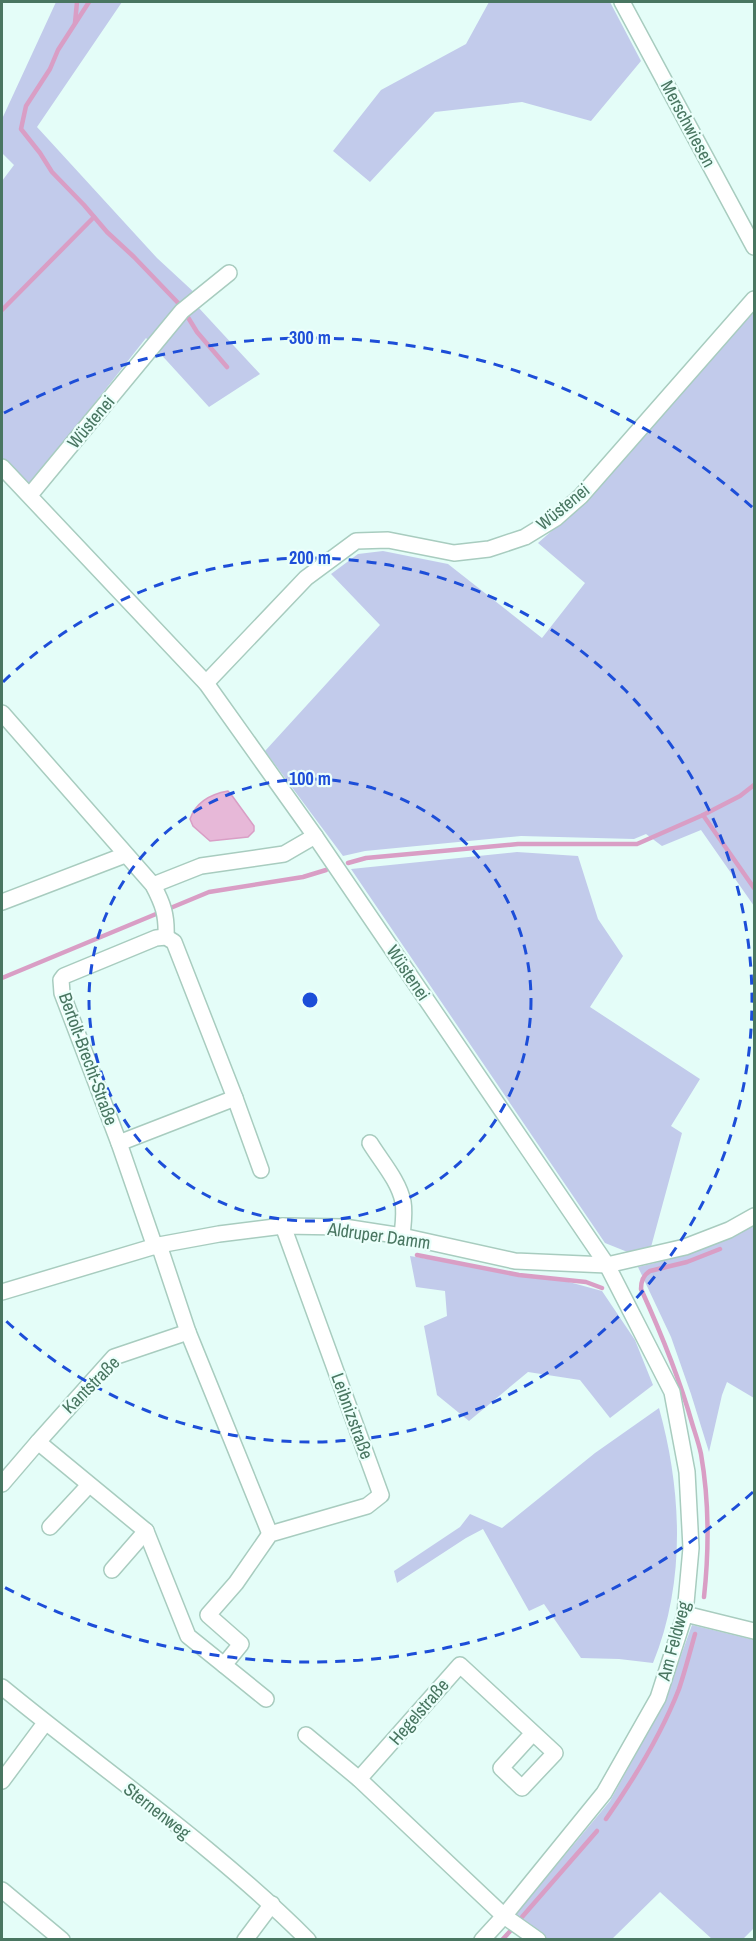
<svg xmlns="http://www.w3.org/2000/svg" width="756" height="1941" font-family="'Archivo Narrow',sans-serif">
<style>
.green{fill:#c2cbeb}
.water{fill:#e7b8d8;stroke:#d99ec5;stroke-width:1.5}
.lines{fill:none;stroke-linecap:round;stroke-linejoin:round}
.stream{stroke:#d99ec5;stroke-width:4.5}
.minor-casing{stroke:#a8ccbf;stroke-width:18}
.minor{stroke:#fff;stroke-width:15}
.ring{fill:none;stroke:#1d4ed8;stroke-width:3;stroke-dasharray:10 8}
.labels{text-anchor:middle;stroke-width:4.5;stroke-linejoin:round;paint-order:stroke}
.street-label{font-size:18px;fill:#497661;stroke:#ebfffb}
.centre{fill:#1d4ed8;stroke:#ebfffb;stroke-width:3}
.ring-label{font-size:18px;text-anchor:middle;font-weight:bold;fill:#1d4ed8;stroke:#ebfffb;stroke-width:4.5;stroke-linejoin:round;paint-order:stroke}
</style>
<rect width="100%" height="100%" fill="#e4fdf8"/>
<g class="green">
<polygon points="56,2 122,2 37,127 157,258 197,295 198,307 260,374 209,407 146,338 30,485 2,458 2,181 14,165 2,153 2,119"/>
<polygon points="489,2 610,2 641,61 591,121 522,102 435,112 370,182 333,151 381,90 466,44"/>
<polygon points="754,309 754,906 701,830 662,846 646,834 634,839 521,836 365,851 343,856 265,751 380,625 331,574 358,554 383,551 448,564 542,638 585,583 538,543 581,505"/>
<polygon points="517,852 578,856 598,919 623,956 590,1007 700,1079 671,1126 682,1133 651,1247 630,1253 605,1243 351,869"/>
<path d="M754,1225V1398L727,1382L722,1395L709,1452L691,1394L671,1337L638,1267C678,1258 718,1245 754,1225Z"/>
<polygon points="410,1256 569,1282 602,1291 635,1340 653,1385 610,1418 580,1380 528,1372 469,1421 437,1395 424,1326 447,1316 445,1291 416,1287"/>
<path d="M659,1408C682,1491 686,1582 653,1663L619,1659L581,1658L544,1604L529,1611L483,1529L466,1538L397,1583L394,1571L460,1527L470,1514L502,1528L595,1453Z"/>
<polygon points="692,1625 754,1640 754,1928 743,1939 712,1939 660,1892 612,1939 546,1939 515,1915 610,1801 663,1705"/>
</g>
<path class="water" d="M228,791L233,797L254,826V831L248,837L210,841L193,826L190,819C196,802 211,794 228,791Z"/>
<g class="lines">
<g class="stream">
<polyline points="89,2 58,50 50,69 26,106 21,129 40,153 52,172 84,205 107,232 134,257 181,306 197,332 227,367"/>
<polyline points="75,23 77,2"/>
<polyline points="2,310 94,217"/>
<polyline points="754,785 740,796 703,815 754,888"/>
<polyline points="348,863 366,858 518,844 637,844 703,815"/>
<polyline points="2,978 209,892 303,877 326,870"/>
<polyline points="417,1255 519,1275 586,1282 602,1288"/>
<path d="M704,1597C709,1551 709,1500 701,1454C699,1444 695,1433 692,1423C679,1377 661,1333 641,1289C641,1282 643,1275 650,1271L687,1262L720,1249"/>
<path d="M606,1819C634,1779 661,1735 679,1689C685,1671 690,1652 695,1634"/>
<polyline points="522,1917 597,1831"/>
<polyline points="502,1940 514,1927"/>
</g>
<defs>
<g id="minor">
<polyline points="622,2 754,247"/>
<polyline points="2,467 206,683 315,836 607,1265 672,1392 687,1472 691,1548 685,1614 658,1698 604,1793 504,1916 482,1940"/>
<polyline points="30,495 182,311 229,273"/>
<polyline points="206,683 306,578 356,541 388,540 454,553 489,549 525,537 556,518 581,496 754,299"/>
<path d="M2,713L153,885C163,904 167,915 166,937"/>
<polyline points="153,885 201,866 284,854 315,836"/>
<polyline points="2,902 125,855"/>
<polyline points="119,1143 235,1098"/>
<path d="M370,1143C381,1161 399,1181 403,1202C405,1213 403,1225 402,1236"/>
<polyline points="159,1245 188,1332 270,1534"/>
<polyline points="155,1247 119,1143 62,993 61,980 64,976 156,938 166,937 174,942 235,1098 261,1170"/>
<polyline points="2,1292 159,1245 219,1234 283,1226 344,1227 402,1236 515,1261 607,1265 685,1247 729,1230 754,1216"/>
<polyline points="188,1332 114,1357 38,1442 146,1531 188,1636 224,1665"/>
<polyline points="2,1484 38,1442"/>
<polyline points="50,1527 89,1485"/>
<polyline points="112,1570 146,1531"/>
<polyline points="685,1614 754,1631"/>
<path d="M2,1687C103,1770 215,1847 308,1940"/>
<polyline points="266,1699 224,1665 241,1644 208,1615 236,1583 270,1534 367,1506 381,1495 283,1226"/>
<polyline points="306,1735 359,1779 504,1916 538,1940"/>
<polyline points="359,1779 460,1665 555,1753 522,1788 501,1768 533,1733"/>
<polyline points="2,1781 45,1723"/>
<polyline points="2,1890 62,1940"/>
<polyline points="245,1940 272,1904"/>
</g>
</defs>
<use href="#minor" class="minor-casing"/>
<use href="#minor" class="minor"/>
</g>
<g class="ring">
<circle cx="310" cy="1000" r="221"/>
<path d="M3 682A442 442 0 1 1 3 1318"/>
<path d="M753 1492A662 662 0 0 1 4 1587M4 413A662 662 0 0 1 753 508"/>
</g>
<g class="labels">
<g class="street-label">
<text transform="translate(688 124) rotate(62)" y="6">Merschwiesen</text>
<text transform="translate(91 422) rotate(-50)" y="6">Wüstenei</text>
<text transform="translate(563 507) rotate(-39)" y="6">Wüstenei</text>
<text transform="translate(408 973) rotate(56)" y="6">Wüstenei</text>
<text transform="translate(88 1059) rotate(70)" y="6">Bertolt-Brecht-Straße</text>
<text transform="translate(379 1236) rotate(8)" y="6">Aldruper Damm</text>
<text transform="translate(91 1385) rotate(-45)" y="6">Kantstraße</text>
<text transform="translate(352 1416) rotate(70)" y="6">Leibnizstraße</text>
<text transform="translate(674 1641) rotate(-75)" y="6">Am Feldweg</text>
<text transform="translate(419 1712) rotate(-49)" y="6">Hegelstraße</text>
<text transform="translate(157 1811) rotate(38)" y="6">Sternenweg</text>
</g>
</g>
<circle cx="310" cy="1000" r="9" class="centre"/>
<g class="ring-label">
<text x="310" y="344">300 m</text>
<text x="310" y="564">200 m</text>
<text x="310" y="785">100 m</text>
</g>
<rect width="756" height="1941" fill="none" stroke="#497661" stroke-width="6"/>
</svg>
